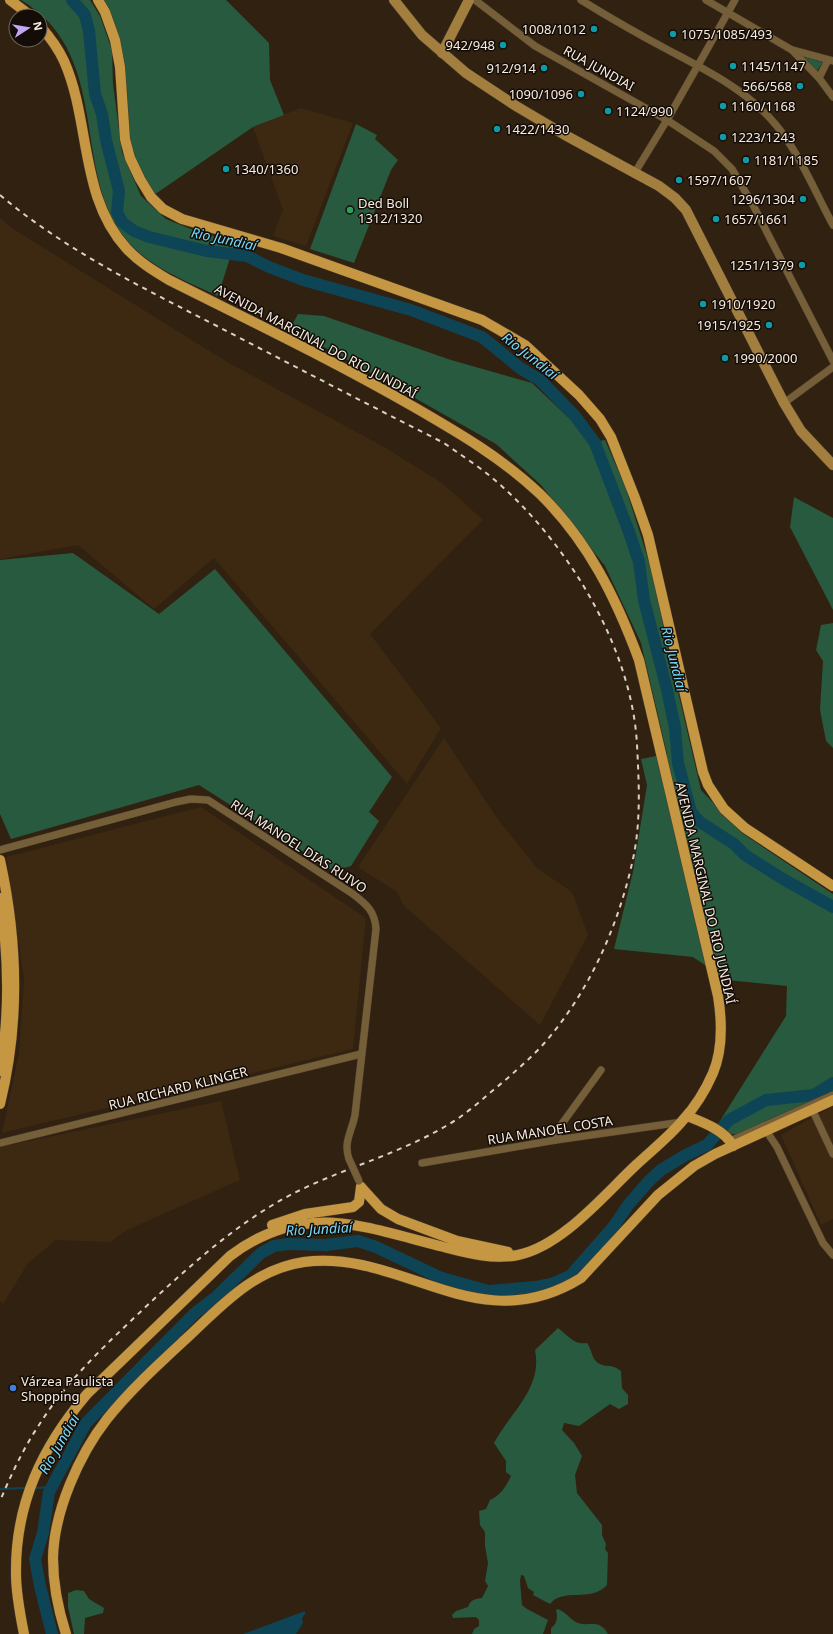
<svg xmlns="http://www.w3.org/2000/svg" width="833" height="1634" font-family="'Noto Sans',sans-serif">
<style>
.built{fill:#3d2811}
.green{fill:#275a3e}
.water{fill:#0e4556}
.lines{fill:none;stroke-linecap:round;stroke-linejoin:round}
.stream{stroke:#0e4556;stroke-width:2}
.river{stroke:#0e4556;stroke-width:12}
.street-casing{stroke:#4d3d2e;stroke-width:8}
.secondary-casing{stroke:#4d3d2e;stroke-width:11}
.primary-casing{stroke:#4d3d2e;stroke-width:11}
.street{stroke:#755f39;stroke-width:7}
.secondary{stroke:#a37f3f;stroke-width:10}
.primary{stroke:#c69742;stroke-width:10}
.rail{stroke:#dbd0c4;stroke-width:2;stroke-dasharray:5 5;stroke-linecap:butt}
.street-bridge-casing{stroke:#4d3d2e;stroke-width:8;stroke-linecap:butt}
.street-bridge{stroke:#755f39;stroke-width:7}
.culture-dot{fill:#0f9aa8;stroke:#140c06;stroke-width:1.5}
.leisure-dot{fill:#2e9e5b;stroke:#140c06;stroke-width:1.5}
.shop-dot{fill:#3f7fe0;stroke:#140c06;stroke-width:1.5}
.labels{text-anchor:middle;stroke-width:3;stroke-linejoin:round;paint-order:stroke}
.poi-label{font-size:13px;fill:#f7ece1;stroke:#140c06;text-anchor:start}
.street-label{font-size:13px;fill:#f7ece1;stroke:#140c06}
.water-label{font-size:14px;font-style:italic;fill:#74d8fd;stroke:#140c06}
</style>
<rect width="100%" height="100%" fill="#312111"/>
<g class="built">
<polygon points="301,108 353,123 306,246 273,236 283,210 253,127"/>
<polygon points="0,218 10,227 229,363 386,448 442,483 483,520 370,634 441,728 407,784 214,558 154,609 78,545 0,559"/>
<polygon points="444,738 497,818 537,868 572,892 588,935 540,1025 404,906 397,892 358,867"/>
<polygon points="201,807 366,918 353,1049 2,1133 19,1053 24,979 6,857"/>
<polygon points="221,1101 240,1180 127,1230 110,1242 56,1240 28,1263 3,1304 0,1301 0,1147"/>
<polygon points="833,1106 833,1219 821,1225 781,1135"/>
</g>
<g class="green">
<path d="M21,0H90L100,16L112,50L113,84L122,152L141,196L166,219L196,231L235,242L218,296C188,282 158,271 134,248C66,182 117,57 21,0Z"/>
<polygon points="95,0 226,0 269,43 270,80 284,115 253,127 151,197 130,158 115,40"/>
<polygon points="804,57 823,62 817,71"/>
<polygon points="356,124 377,135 375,139 398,160 391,170 354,263 310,249"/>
<polygon points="298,314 324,316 451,360 532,383 571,420 589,443 605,440 625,486 652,571 668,649 701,790 742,833 833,894 833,1092 737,1134 731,1134 718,1124 786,1016 787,986 727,980 693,957 614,949 633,872 647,785 641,759 667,754 641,643 605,566 541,485 496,444 332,351 300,336 291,327"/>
<polygon points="794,497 833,518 833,610 790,527"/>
<polygon points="73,553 159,614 215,569 392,777 369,812 379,821 351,866 333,871 199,785 11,839 0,814 0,560"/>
<polygon points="833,623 833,748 826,741 820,710 823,661 816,650 821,625"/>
<path d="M558,1328C569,1336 573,1345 587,1343C592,1349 591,1360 600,1364C608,1368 610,1363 621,1371L622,1388L628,1395V1404L619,1409L610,1404L579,1426L564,1423L562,1430L574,1443L582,1456L575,1475L577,1493L602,1525V1535L606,1544L605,1549L608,1553L607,1585C591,1603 563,1587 550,1604L533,1595L534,1592L528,1588L524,1576L521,1575L520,1581L522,1605L527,1609L548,1620L543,1634H472L474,1629L479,1626V1620L476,1617L453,1618L452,1615L456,1611L468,1607C471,1599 475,1599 482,1598L488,1586L485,1581L488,1563L485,1546V1532L480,1525L479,1511L486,1509L490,1500C500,1495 506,1487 511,1476L506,1472V1461L494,1443C510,1413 543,1388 535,1350Z"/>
<polygon points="76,1590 84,1591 89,1599 104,1608 103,1613 85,1618 84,1634 74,1634 68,1607 68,1593"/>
<path d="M558,1609C566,1612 572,1621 578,1623C589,1627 599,1618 608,1634H551V1628C557,1624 558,1617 556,1610Z"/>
</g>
<polygon class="water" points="305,1611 305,1614 302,1618 303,1623 296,1634 243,1634"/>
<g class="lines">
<g class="stream">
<polyline points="36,1488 52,1487"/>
<polyline points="0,1489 24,1488"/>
</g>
<g class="river">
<polyline points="72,0 85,15 89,31 95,94 102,114 106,140 119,191 117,212 122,222 134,231 149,237 207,251 247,256 269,267 303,280 411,310 482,337 520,368 540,380 575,416 595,443 629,532 639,562 644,600 667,690 675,728 678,763 691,812 700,822 734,844 745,855 783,879 833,907"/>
<polyline points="52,1634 40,1586 35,1559 43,1533 49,1492 86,1423 195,1313 216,1297 261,1253 274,1246 288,1244 326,1245 358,1241 376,1247 439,1277 488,1291 536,1287 554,1283 570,1276 578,1267 614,1226 628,1205 649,1181 661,1170 684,1156 707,1145 729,1120 766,1100 814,1095 833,1083"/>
</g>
<defs>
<g id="street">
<polyline points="475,0 535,46 667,120 714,151 732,169 753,205 833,361"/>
<path d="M581,0C610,18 640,35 670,51C708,71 748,91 776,125C800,154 815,192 833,225"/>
<polyline points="706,0 792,50 819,78 833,97"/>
<polyline points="793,50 833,61"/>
<polyline points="819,78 828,60"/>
<polyline points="634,174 667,120 735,0"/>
<polyline points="784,403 833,367"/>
<path d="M0,850L176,802L191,799L208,800L353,894C366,904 375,911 376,929L355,1115C352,1131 343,1142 349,1159"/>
<polyline points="811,1107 833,1154"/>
<polyline points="763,1126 777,1147 823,1243 833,1255"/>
<polyline points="556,1140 561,1125 601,1070"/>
<polyline points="730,1141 833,1095"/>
<polyline points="0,1143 361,1054"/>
<polyline points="422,1163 556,1140 682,1122"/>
</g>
<g id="secondary">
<polyline points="394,0 422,35 466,73 516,106 565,135 659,186 675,198 686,210 784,403 801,431 833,465"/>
<polyline points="442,53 469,0"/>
</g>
<g id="primary">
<polyline points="10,0 31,16"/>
<polyline points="98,0 105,12 115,40 120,67 125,139 130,158 140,179 151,197 163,209 182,219 281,248 482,320 525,345 579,395 600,419 611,437 635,498 648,535 703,772 708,785 724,809 745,828 833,886"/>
<path d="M0,860C18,942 20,1023 0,1104"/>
<path d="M0,898C9,956 10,1014 0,1071"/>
<path d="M687,1116C702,1122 725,1130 733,1146"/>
<polyline points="361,1187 381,1209 398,1219 457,1241 508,1252"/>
<polyline points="272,1225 305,1214 353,1207 359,1202 361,1187"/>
<path d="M24,1634C20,1614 16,1594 16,1574C15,1504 42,1447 87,1394L230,1256C304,1200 363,1227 444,1247C467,1253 493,1260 518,1255C562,1246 604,1195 636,1165C652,1150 670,1136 683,1120C695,1107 706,1089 713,1073C723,1049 722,1021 718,996L639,660C616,598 588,541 540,494C502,458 459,433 414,407C334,361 251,321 169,280C154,271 139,262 127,249C79,197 91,122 64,61C58,48 49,36 40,26"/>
<path d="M66,1634C58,1609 53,1584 53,1558C54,1511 79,1455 107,1419C131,1389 161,1362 189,1336C223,1304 255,1269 304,1262C403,1249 478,1342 581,1278L658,1195L694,1166L715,1154L833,1100"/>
</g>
</defs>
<use href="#street" class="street-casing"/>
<use href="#secondary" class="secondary-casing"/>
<use href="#primary" class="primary-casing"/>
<use href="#street" class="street"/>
<use href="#secondary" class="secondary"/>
<use href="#primary" class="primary"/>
<path class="rail" d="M0,195C64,249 139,286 213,324C290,364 367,404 444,443C458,453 472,462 485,472C563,534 632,645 637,745C639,783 641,822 633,859C618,928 587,997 539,1049C524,1064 508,1078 491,1092C477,1104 462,1117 446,1126C390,1159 326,1172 271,1206C228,1232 191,1265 154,1299C113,1338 69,1377 39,1425C23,1449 11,1475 0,1501"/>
<defs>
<polyline id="street-bridge" points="349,1159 359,1181"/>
</defs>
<use href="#street-bridge" class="street-bridge-casing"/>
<use href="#street-bridge" class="street-bridge"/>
</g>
<g class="culture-dot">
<circle cx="594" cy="29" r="4"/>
<circle cx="673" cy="34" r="4"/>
<circle cx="503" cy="45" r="4"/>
<circle cx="733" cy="66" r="4"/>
<circle cx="544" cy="68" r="4"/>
<circle cx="800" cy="86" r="4"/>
<circle cx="581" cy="94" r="4"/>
<circle cx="723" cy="106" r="4"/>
<circle cx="608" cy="111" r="4"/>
<circle cx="497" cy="129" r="4"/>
<circle cx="723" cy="137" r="4"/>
<circle cx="746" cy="160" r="4"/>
<circle cx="226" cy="169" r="4"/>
<circle cx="679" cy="180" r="4"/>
<circle cx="803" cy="199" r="4"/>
<circle cx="716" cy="219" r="4"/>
<circle cx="802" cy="265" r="4"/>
<circle cx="703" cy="304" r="4"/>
<circle cx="769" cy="325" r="4"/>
<circle cx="725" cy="358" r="4"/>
</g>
<circle class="leisure-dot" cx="350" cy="210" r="4"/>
<circle class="shop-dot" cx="13" cy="1388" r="4"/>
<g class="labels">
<g class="poi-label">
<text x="586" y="34" text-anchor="end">1008/1012</text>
<text x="681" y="39">1075/1085/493</text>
<text x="495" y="50" text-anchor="end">942/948</text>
<text x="741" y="71">1145/1147</text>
<text x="536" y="73" text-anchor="end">912/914</text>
<text x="792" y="91" text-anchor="end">566/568</text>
<text x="573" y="99" text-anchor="end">1090/1096</text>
<text x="731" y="111">1160/1168</text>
<text x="616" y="116">1124/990</text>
<text x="505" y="134">1422/1430</text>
<text x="731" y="142">1223/1243</text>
<text x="754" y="165">1181/1185</text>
<text x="234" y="174">1340/1360</text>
<text x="687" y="185">1597/1607</text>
<text x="795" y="204" text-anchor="end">1296/1304</text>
<text x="358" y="208">Ded Boll<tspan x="358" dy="15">1312/1320</tspan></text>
<text x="724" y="224">1657/1661</text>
<text x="794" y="270" text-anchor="end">1251/1379</text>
<text x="711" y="309">1910/1920</text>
<text x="761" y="330" text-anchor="end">1915/1925</text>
<text x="733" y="363">1990/2000</text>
<text x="21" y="1386">Várzea Paulista<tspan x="21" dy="15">Shopping</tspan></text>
</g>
<g class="street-label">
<text transform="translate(599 68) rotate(29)" y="5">RUA JUNDIAI</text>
<text transform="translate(316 341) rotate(28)" y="5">AVENIDA MARGINAL DO RIO JUNDIAÍ</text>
<text transform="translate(299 846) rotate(33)" y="5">RUA MANOEL DIAS RUIVO</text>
<text transform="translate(706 893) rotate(77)" y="5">AVENIDA MARGINAL DO RIO JUNDIAÍ</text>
<text transform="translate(178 1088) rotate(-14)" y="5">RUA RICHARD KLINGER</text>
<text transform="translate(550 1130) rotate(-9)" y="5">RUA MANOEL COSTA</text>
</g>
<g class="water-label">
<text transform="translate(224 239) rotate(12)" y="5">Rio Jundiaí</text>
<text transform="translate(530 356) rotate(38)" y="5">Rio Jundiaí</text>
<text transform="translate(674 659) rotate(76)" y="5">Rio Jundiaí</text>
<text transform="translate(319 1229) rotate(-3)" y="5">Rio Jundiaí</text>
<text transform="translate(59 1444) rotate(-60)" y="5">Rio Jundiaí</text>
</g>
</g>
<g transform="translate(28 28) rotate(78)"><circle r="19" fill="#140c06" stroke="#6f665e"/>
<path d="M0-3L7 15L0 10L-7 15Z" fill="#c3a7f2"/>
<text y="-6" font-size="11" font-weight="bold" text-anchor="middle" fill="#f7ece1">N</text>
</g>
</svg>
